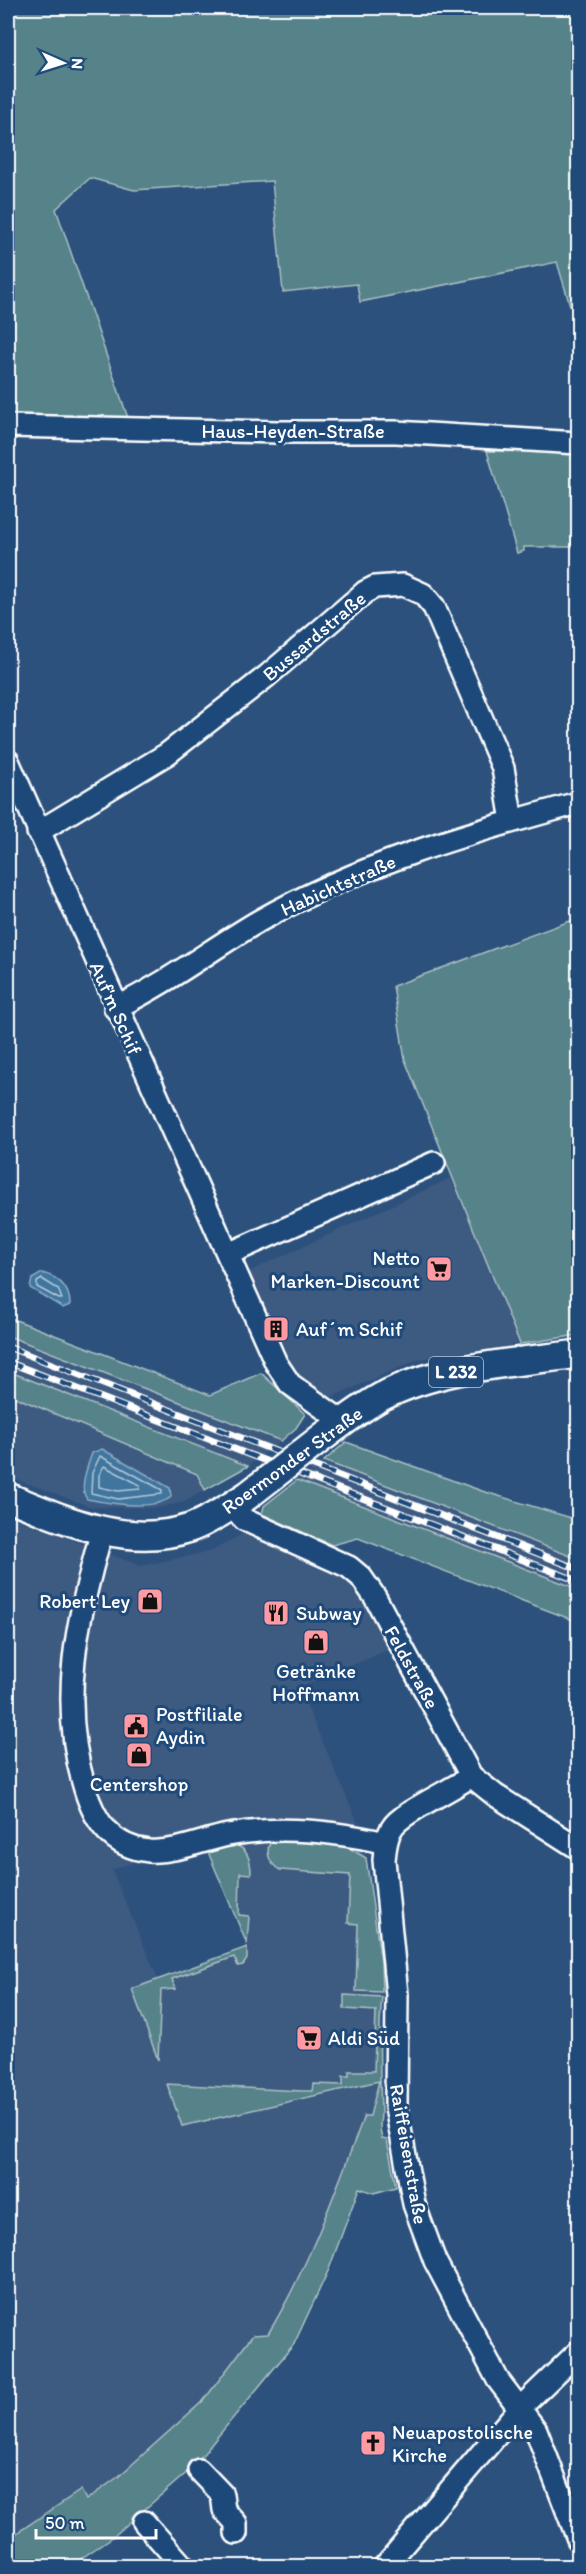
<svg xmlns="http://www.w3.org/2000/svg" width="586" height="2574" font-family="Itim,sans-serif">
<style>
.built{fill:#3e5a81;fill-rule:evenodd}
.green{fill:#57828a;stroke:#abc0c4;stroke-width:1.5}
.water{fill:#41759e;stroke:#8dacc5;stroke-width:1.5}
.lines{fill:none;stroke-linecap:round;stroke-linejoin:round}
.shore{stroke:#b3c8d8;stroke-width:1.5}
.minor-casing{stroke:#fff;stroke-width:26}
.major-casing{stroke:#fff;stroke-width:32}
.minor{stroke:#1f4a7a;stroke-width:21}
.major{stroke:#1f4a7a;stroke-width:27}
.rail-casing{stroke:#fff;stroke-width:7}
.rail{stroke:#1f4a7a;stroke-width:4.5;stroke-dasharray:14;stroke-linecap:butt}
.major-bridge-casing{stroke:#fff;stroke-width:32;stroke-linecap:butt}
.major-bridge{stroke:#1f4a7a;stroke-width:27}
.labels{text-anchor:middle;stroke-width:6;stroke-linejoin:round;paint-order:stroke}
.shield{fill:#1f4a7a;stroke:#bcc9d7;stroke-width:1.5}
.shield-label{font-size:18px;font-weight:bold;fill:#fff}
.street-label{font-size:20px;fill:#fff;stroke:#1f4a7a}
.poi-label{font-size:20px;fill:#fff;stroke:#1f4a7a;text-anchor:start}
</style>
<rect width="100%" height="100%" fill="#2d517d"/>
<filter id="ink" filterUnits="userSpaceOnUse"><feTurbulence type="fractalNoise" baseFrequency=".0167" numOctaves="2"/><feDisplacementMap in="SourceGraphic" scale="12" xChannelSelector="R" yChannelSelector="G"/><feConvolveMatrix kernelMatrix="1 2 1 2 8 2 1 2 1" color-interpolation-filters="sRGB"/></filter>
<g filter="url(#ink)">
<g class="built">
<polygon points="451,1178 520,1344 419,1359 325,1400 290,1377 246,1273"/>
<polygon points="8,1336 281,1441 248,1466 8,1371"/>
<polygon points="8,1394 197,1474 205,1490 184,1502 157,1508 91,1507 8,1476"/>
<polygon points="324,1461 578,1559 578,1589 297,1480"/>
<path d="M8,1516L141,1566L212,1551L249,1530L338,1567L362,1589L390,1649L299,1688L361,1830L369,1873L382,1997L379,2080L370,2116L288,2301L268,2334L226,2372L204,2400L118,2477L86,2501L81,2490L8,2539ZM202,1837L247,1947L158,1979L112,1870Z"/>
</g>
<g class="green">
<polygon points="8,8 578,8 578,332 557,262 360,302 357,284 283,292 272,181 134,190 90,178 56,209 129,421 8,415"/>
<polygon points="487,451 574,453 572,547 524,547 524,551 517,553"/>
<polygon points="578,918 578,1335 520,1344 405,1060 393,986"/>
<polygon points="8,1317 210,1395 261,1373 305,1414 296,1428 281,1441 8,1336"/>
<polygon points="8,1371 248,1466 205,1490 197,1474 8,1394"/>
<polygon points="346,1442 482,1491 578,1520 578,1559 324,1461"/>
<polygon points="297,1480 578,1589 578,1622 358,1538 332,1545 262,1514 264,1506"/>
<path d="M273,1838L344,1845L366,1858L381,1962L382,1992L356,1991L358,1924L348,1923L350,1875L280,1870C268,1863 264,1850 273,1838Z"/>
<path d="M233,1844C247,1848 251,1859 251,1874L240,1873L239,1915L249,1916L247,1944L208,1852L209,1849Z"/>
<polygon points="247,1947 247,1959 243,1965 238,1966 234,1957 172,1979 176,1989 161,1990 158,2060 132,1989"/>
<path d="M344,1995L382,1997C378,2035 380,2074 381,2112C381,2124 378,2125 382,2139L387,2140L396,2187L374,2193L359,2188L329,2269L294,2344L191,2469L114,2536L70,2566H8V2539L81,2490L86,2500L118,2477L204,2400L253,2335L268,2334C309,2266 336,2190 364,2116H370L379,2081L182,2126L167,2084L302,2091H313L314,2084L343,2085V2076H349V2071H374L376,2011L344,2009Z"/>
</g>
<g class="water">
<path d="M42,1273C59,1277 70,1288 70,1305L63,1308L30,1288L32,1279Z"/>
<path d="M102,1449L170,1488L171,1497C154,1511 107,1503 87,1499C78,1488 88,1466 92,1453Z"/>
</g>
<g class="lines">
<g class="shore">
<polygon points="42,1279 58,1289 62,1299 59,1299 37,1287 37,1282"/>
<polygon points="100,1456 162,1490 162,1494 118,1499 91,1493 92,1473"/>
<polygon points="104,1466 140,1485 140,1489 118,1491 99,1487 99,1475"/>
</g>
<defs>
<g id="minor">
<polyline points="8,426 278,432 396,432 578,443"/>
<polyline points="8,761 276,1363 290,1384 343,1422"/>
<polyline points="38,832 167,754 267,676 365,592 375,587 403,585 423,594 434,607 503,768 512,821"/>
<path d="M115,1008C166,984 211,949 259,921C360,864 468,833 578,803"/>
<polyline points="228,1254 434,1163"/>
<polyline points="231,1506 245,1520 349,1567 361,1577 375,1597 471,1776 495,1795 578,1848"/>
<path d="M102,1531C77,1618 58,1701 85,1789C95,1822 112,1847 149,1851C175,1853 203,1840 228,1835C281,1825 334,1831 386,1843"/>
<path d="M471,1776C453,1790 401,1812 392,1828C386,1837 385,1849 384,1860L397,1995L396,2107L414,2204L435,2261L498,2380L536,2430L578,2539"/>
<polyline points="199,2470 222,2494 224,2510 236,2523 236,2533"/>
<polyline points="144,2522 183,2566"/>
<polyline points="385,2566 520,2408 578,2352"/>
</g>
<g id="major">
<path d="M324,1436C342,1423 361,1408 381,1397C441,1366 512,1363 578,1354"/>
<path d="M8,1497C65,1520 127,1549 190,1528C210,1521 229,1507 247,1496"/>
</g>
</defs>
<use href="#minor" class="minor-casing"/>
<use href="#major" class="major-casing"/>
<use href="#minor" class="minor"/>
<use href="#major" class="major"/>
<defs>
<g id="rail">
<polyline points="8,1347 578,1569"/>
<polyline points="8,1362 578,1581"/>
</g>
</defs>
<use href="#rail" class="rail-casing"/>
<use href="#rail" class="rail"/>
<defs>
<polyline id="major-bridge" points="247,1496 324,1436"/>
</defs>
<use href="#major-bridge" class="major-bridge-casing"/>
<use href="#major-bridge" class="major-bridge"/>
</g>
</g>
<defs>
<symbol id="supermarket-square" viewBox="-11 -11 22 22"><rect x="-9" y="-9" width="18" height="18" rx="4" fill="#ff9aa2" stroke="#1f4a7a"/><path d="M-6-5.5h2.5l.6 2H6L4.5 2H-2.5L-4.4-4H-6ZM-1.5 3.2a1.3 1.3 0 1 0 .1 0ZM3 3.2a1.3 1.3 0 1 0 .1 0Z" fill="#111"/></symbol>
<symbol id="building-square" viewBox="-11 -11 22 22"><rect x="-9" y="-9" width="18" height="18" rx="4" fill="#ff9aa2" stroke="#1f4a7a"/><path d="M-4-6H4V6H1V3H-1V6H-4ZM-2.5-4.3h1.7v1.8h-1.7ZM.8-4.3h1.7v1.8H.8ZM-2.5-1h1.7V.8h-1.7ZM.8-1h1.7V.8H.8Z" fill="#111"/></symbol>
<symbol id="shop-square" viewBox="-11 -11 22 22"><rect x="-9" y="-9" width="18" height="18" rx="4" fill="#ff9aa2" stroke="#1f4a7a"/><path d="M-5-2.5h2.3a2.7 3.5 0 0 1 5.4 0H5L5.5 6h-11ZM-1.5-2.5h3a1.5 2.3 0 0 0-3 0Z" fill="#111"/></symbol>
<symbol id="restaurant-square" viewBox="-11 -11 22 22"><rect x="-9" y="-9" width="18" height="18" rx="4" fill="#ff9aa2" stroke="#1f4a7a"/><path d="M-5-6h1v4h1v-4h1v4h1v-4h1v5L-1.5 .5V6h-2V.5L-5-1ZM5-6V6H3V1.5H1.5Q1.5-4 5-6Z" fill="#111"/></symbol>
<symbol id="civic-square" viewBox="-11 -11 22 22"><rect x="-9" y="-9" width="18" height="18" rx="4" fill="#ff9aa2" stroke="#1f4a7a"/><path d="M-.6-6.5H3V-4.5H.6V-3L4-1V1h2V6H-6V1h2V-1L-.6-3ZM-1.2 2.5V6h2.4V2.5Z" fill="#111"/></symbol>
<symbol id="church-square" viewBox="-11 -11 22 22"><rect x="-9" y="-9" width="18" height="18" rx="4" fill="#ff9aa2" stroke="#1f4a7a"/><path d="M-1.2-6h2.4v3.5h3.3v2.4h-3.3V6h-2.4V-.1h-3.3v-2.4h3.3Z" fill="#111"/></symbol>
</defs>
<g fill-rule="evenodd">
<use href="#supermarket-square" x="424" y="1254" width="30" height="30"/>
<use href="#building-square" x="261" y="1314" width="30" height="30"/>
<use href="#shop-square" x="135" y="1586" width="30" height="30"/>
<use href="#restaurant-square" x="261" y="1598" width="30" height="30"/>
<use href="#shop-square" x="301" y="1627" width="30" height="30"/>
<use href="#civic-square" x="121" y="1711" width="30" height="30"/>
<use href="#shop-square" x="124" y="1740" width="30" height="30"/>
<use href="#supermarket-square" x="294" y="2023" width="30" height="30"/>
<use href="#church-square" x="358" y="2428" width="30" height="30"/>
</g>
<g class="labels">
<rect class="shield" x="429" y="1357" width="54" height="30" rx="4.5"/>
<g class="shield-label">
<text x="456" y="1378">L 232</text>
</g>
<g class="street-label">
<text x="293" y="438">Haus-Heyden-Straße</text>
<text transform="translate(314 636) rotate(-40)" y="7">Bussardstraße</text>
<text transform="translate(338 885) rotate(-24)" y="7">Habichtstraße</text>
<text transform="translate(116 1008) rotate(66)" y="7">Auf'm Schif</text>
<text transform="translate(292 1460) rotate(-36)" y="7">Roermonder Straße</text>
<text transform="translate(412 1667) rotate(61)" y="7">Feldstraße</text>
<text transform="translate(409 2154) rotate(80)" y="7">Raiffeisenstraße</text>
</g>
<g class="poi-label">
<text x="420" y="1265" text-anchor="end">Netto<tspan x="420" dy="23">Marken-Discount</tspan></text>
<text x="296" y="1336">Auf´m Schif</text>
<text x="130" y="1608" text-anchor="end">Robert Ley</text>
<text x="296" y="1620">Subway</text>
<text x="316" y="1678" text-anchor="middle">Getränke<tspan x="316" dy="23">Hoffmann</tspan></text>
<text x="156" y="1721">Postfiliale<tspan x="156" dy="23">Aydin</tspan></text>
<text x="139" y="1791" text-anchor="middle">Centershop</text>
<text x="328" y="2045">Aldi Süd</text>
<text x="392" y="2439">Neuapostolische<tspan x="392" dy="23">Kirche</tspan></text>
</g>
</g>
<rect width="586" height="2574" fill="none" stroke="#1f4a7a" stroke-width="30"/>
<rect x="15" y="15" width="556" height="2544" fill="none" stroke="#fff" stroke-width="2" filter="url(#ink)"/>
<g transform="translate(63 63) rotate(93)" stroke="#1f4a7a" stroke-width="4.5" paint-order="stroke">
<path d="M0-4.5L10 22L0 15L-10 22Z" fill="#ffffff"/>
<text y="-9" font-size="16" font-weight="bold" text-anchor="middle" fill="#ffffff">N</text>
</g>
<path d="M36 2529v9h120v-9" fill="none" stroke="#ffffff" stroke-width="3"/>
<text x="45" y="2529" font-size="18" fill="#ffffff" stroke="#1f4a7a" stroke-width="4.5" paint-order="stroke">50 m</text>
</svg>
